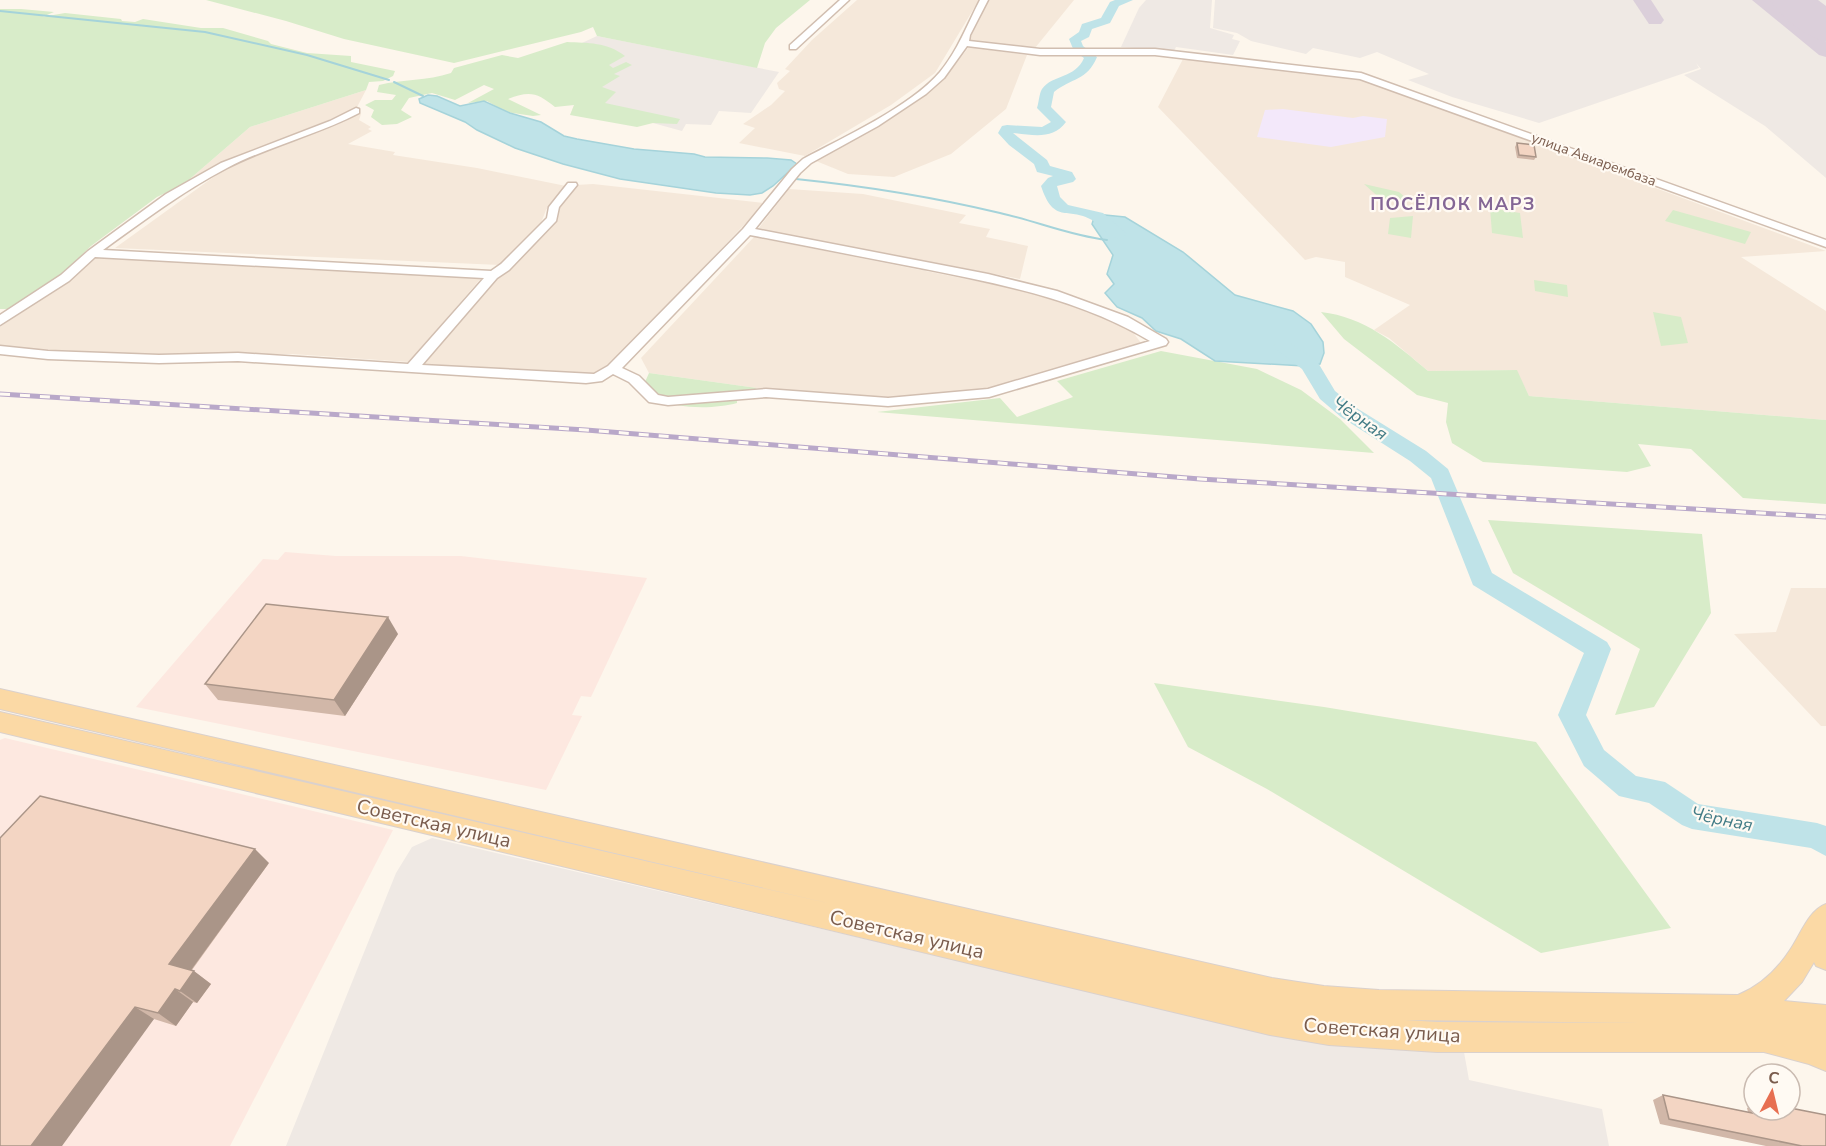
<svg xmlns="http://www.w3.org/2000/svg" width="1826" height="1146" font-family="'Nunito Sans',sans-serif">
<style>
.residential{fill:#f5e8da}
.commercial{fill:#fde8e0}
.industrial{fill:#efe9e4}
.education{fill:#f3e8fa}
.green{fill:#d8ecc9}
.water{fill:#bfe3e8;stroke:#a5d3da;stroke-width:1.5}
.lines{fill:none;stroke-linecap:round;stroke-linejoin:round}
.stream{stroke:#a5d3da;stroke-width:2}
.river{fill:#bfe3e8;fill-rule:evenodd}
.taxiway{fill:#dbcfda;fill-rule:evenodd}
.runway{fill:#dbcfda;fill-rule:evenodd}
.minor-casing{stroke:#d1beb0;stroke-width:3}
.major-casing{stroke:#dad1cd;stroke-width:2}
.minor{fill:#fff;fill-rule:evenodd}
.major{fill:#fbd9a5;fill-rule:evenodd}
.rail-casing{stroke:#b9a8c9;stroke-width:5}
.rail{stroke:#fffaf3;stroke-width:3;stroke-dasharray:10;stroke-linecap:butt}
.wall{fill:#d1b7a8}
.shaded-wall{fill:#aa9588}
.building{fill:#f3d5c3;stroke:#aa9588;stroke-width:1.5}
.labels{text-anchor:middle;stroke-width:4.5;stroke-linejoin:round;paint-order:stroke}
.far-street-label{font-size:14px;fill:#7a5c4d;stroke:#fffaf3}
.far-district-label{font-size:18px;font-weight:bold;letter-spacing:1.5px;fill:#846695;stroke:#fffaf3}
.water-label{font-size:18px;font-style:italic;fill:#437c86;stroke:#fffaf3}
.near-street-label{font-size:20px;fill:#7a5c4d;stroke:#fffaf3}
</style>
<rect width="100%" height="100%" fill="#fdf6ec"/>
<g class="residential">
<polygon points="857,0 979,0 935,73 891,105 805,156 739,143 755,128 743,124 771,105 785,91 779,89 777,83 790,71 785,69 812,40"/>
<polygon points="987,0 1074,0 1035,48 969,41"/>
<polygon points="969,47 1027,55 1006,109 951,154 894,177 848,174 816,161 918,99 946,76"/>
<polygon points="1183,59 1363,80 1826,251 1741,257 1826,311 1826,420 1529,396 1516,370 1428,371 1389,338 1374,330 1410,305 1345,277 1345,262 1316,257 1305,260 1158,107"/>
<polygon points="366,90 356,109 241,155 184,184 250,127"/>
<polygon points="359,112 361,114 359,120 371,127 368,129 372,131 348,144 395,152 393,155 477,168 566,186 546,210 541,223 500,265 115,248 233,163 303,138"/>
<polygon points="593,184 765,203 610,365 595,374 421,364 497,275 557,220 560,205 576,185"/>
<polygon points="789,189 863,194 966,215 959,223 990,229 986,237 1028,246 1020,279 758,229"/>
<polygon points="754,237 1032,292 1126,323 1141,343 980,391 891,398 757,388 649,373 641,358"/>
<polygon points="98,256 483,276 409,362 292,354 126,354 15,348 0,345 0,327"/>
<polygon points="1791,588 1826,588 1826,726 1821,726 1734,634 1776,632"/>
</g>
<g class="commercial">
<polygon points="285,552 336,556 461,556 647,578 591,697 581,696 572,715 582,716 546,790 136,707 263,559 278,560"/>
<polygon points="5,738 393,830 230,1146 0,1146 0,740"/>
</g>
<g class="industrial">
<polygon points="1146,0 1212,0 1210,28 1234,35 1232,39 1240,41 1233,55 1176,47 1174,51 1121,47 1139,8"/>
<polygon points="1215,0 1826,0 1826,178 1765,126 1684,75 1701,69 1696,63 1699,68 1539,123 1452,97 1408,80 1429,74 1377,52 1360,58 1313,48 1306,54 1251,41 1237,33 1213,28"/>
<polygon points="597,36 779,72 751,113 719,111 711,125 686,124 682,131 500,81"/>
<polygon points="432,838 1066,986 1464,1052 1469,1080 1602,1109 1609,1146 286,1146 396,873 412,847"/>
</g>
<polygon class="education" points="1283,109 1353,118 1363,116 1387,119 1385,137 1331,147 1257,137 1265,110"/>
<g class="green">
<polygon points="206,0 810,0 776,28 765,43 757,68 597,36 593,27 581,32 454,63 344,39 286,21"/>
<polygon points="0,9 21,9 54,12 42,17 65,13 121,19 122,21 135,22 143,19 201,28 223,28 268,41 271,44 307,53 351,56 351,62 395,71 393,76 383,81 369,82 366,90 250,127 184,184 157,197 91,246 59,277 9,309 0,309"/>
<path d="M567,42C588,43 607,42 625,56L609,65L613,68L626,62L632,65L614,74L620,76L602,87L616,92L605,103L680,119L677,124L653,123L637,127L570,115L574,105L555,107C538,93 530,90 508,99L541,115L533,116L506,112L487,101L468,103L494,89L484,85L455,100L432,93L409,98L401,110L412,117L397,124L382,125L371,117L374,110L365,105L375,100H392L396,95L377,92L379,85C403,79 427,81 451,73L454,68L502,55L518,58Z"/>
<polygon points="1364,184 1399,192 1407,199 1383,201"/>
<polygon points="1490,208 1520,213 1523,238 1492,233"/>
<polygon points="1673,210 1751,232 1745,244 1665,221"/>
<polygon points="1413,216 1411,238 1388,234 1390,218"/>
<polygon points="1534,280 1567,285 1568,297 1535,291"/>
<path d="M1321,312C1365,317 1395,343 1428,371L1517,370L1529,396L1826,420V504L1743,498L1691,449L1638,444L1651,466L1627,472L1483,462L1452,443L1446,422L1448,403L1417,395L1344,339Z"/>
<polygon points="1653,312 1681,317 1688,343 1661,346"/>
<polygon points="1161,351 1257,369 1301,390 1340,419 1374,453 877,412 1000,398 1017,417 1073,397 1057,381"/>
<path d="M649,373L757,388L737,397V403C715,409 676,410 657,397C652,393 649,387 645,382Z"/>
<polygon points="1488,520 1702,534 1711,613 1654,707 1615,715 1640,649 1513,573"/>
<polygon points="1154,683 1324,707 1536,742 1671,928 1541,953 1267,789 1188,747"/>
</g>
<g class="water">
<polygon points="428,95 437,96 460,106 484,101 510,113 541,122 564,136 577,139 634,149 694,154 705,157 767,158 791,160 797,164 773,186 762,193 750,195 716,193 620,179 563,164 515,148 477,130 465,122 420,103 419,99"/>
<polygon points="1095,214 1125,217 1183,252 1235,295 1293,311 1311,324 1323,342 1324,353 1320,364 1304,366 1215,361 1181,339 1156,331 1142,318 1117,307 1105,293 1114,284 1107,274 1113,255 1092,224"/>
</g>
<g class="lines">
<g class="stream">
<polyline points="0,11 205,32 307,55 389,80"/>
<polyline points="394,82 423,96"/>
<path d="M796,179C864,186 933,197 1000,213C1036,221 1071,236 1107,240"/>
</g>
<g class="river">
<path d="M1115,0H1133L1119,6L1110,23L1092,29L1089,37L1081,41L1083,46L1097,57C1087,81 1071,78 1054,92L1051,107L1066,122C1053,140 1033,135 1013,133L1047,160L1050,166L1072,172L1076,179L1073,182L1057,186L1060,197L1068,205L1103,213L1127,234L1119,239C1108,236 1102,226 1092,220C1067,206 1054,225 1041,186L1048,178L1053,176L1037,172L1034,164L1009,145L998,133L1002,126L1007,125L1042,127L1051,122L1037,108C1039,102 1039,94 1042,89C1053,74 1075,79 1084,58L1074,51L1069,39L1079,32L1082,24L1101,18L1110,2Z"/>
<polygon points="1283,341 1290,343 1317,361 1335,391 1355,407 1426,451 1448,469 1492,573 1607,642 1611,649 1586,715 1604,750 1636,776 1665,782 1698,804 1817,823 1826,826 1826,856 1811,848 1692,829 1682,825 1649,803 1619,796 1584,766 1558,715 1584,653 1473,585 1431,478 1410,461 1341,417 1320,399 1302,369 1273,347 1276,343"/>
</g>
<g class="taxiway">
<polygon points="1633,0 1651,0 1664,20 1661,24 1649,24"/>
<polygon points="1752,0 1772,0 1826,42 1826,57 1819,55"/>
</g>
<path class="runway" d="M1770,0H1818L1826,6V42C1804,36 1783,19 1770,0Z"/>
<defs>
<g id="minor">
<polygon points="840,0 849,0 796,49 790,49 790,45"/>
<path d="M980,0H988L970,35L969,41L1040,49H1155L1361,73L1826,240V247L1360,79L1155,55H1040L967,46L944,78L926,94L878,126L811,163L800,173L755,229L988,274L1057,291L1128,317L1166,339L1168,342L1166,345L989,397L888,406L766,397L668,405L649,402L629,382L613,374L602,381L586,383L238,361L159,363L48,359L0,354V346L48,351L159,355L238,353L408,364L484,278L95,257L69,281L0,325V315L61,275L88,251L166,194L221,163L330,121L356,108L359,109V113C317,135 269,146 227,168C183,191 143,221 103,250L491,271L501,264L547,218L549,207L568,183H576L577,185L559,207L556,221L509,270L497,278L422,365L594,374L608,366L743,229L792,169L803,159C844,137 910,107 940,72C958,50 967,25 980,0ZM750,235C806,246 863,257 920,268C1000,284 1080,299 1150,341L988,389L888,398L766,389L668,397L658,395L639,376L622,368Z"/>
</g>
<path id="major" d="M0,689L1272,978L1324,986L1379,990L1738,995C1760,986 1777,970 1790,950C1801,934 1808,911 1826,904V970L1816,966L1814,962L1802,982L1784,1001L1826,1005V1071L1809,1064L1764,1052H1437L1329,1045L1270,1035L0,732V712L836,905L0,709ZM1405,1020L1642,1023L1437,1022Z"/>
</defs>
<use href="#minor" class="minor-casing"/>
<use href="#major" class="major-casing"/>
<use href="#minor" class="minor"/>
<use href="#major" class="major"/>
<defs>
<polyline id="rail" points="0,394 586,430 1200,479 1826,517"/>
</defs>
<use href="#rail" class="rail-casing"/>
<use href="#rail" class="rail"/>
</g>
<g class="wall">
<polygon points="1517,143 1536,157 1534,160 1517,158 1515,147"/>
<polygon points="398,634 345,716 218,700 205,684"/>
<polygon points="269,863 192,970 211,984 197,1003 193,1002 176,1026 154,1019 0,1146"/>
<polygon points="1663,1095 1748,1112 1747,1108 1754,1104 1754,1110 1790,1110 1826,1146 1766,1146 1660,1124 1653,1100"/>
</g>
<g class="shaded-wall">
<polygon points="388,617 398,634 345,716 334,700"/>
<polygon points="255,849 269,863 186,977 169,964"/>
<polygon points="194,971 211,984 197,1003 180,991"/>
<polygon points="175,989 193,1002 176,1026 158,1013"/>
<polygon points="135,1007 154,1019 62,1146 31,1146"/>
</g>
<g class="building">
<polygon points="1517,143 1534,145 1536,157 1519,155"/>
<polygon points="266,604 388,617 334,700 205,684"/>
<polygon points="40,796 255,849 169,964 194,971 180,991 175,989 158,1013 135,1007 31,1146 0,1146 0,838"/>
<polygon points="1663,1095 1762,1115 1760,1110 1790,1110 1790,1108 1826,1115 1826,1146 1802,1146 1669,1119"/>
</g>
<g class="labels">
<g class="far-street-label">
<text transform="translate(1594 159) rotate(20)" y="5">улица Авиарембаза</text>
</g>
<g class="far-district-label">
<text x="1453" y="210">ПОСЁЛОК МАРЗ</text>
</g>
<g class="water-label">
<text transform="translate(1360 418) rotate(35)" y="6">Чёрная</text>
<text transform="translate(1722 819) rotate(12)" y="6">Чёрная</text>
</g>
<g class="near-street-label">
<text transform="translate(434 823) rotate(13)" y="7">Советская улица</text>
<text transform="translate(907 934) rotate(13)" y="7">Советская улица</text>
<text transform="translate(1382 1030) rotate(4)" y="7">Советская улица</text>
</g>
</g>
<g transform="translate(1772 1092) rotate(7)"><circle r="28" fill="#fffaf3" stroke="#cabbb1" stroke-width="1.5"/>
<path d="M0-4.5L10 22L0 15L-10 22Z" fill="#e76f51"/>
<text y="-9" font-size="16" font-weight="bold" text-anchor="middle" fill="#7a5c4d">С</text>
</g>
</svg>
